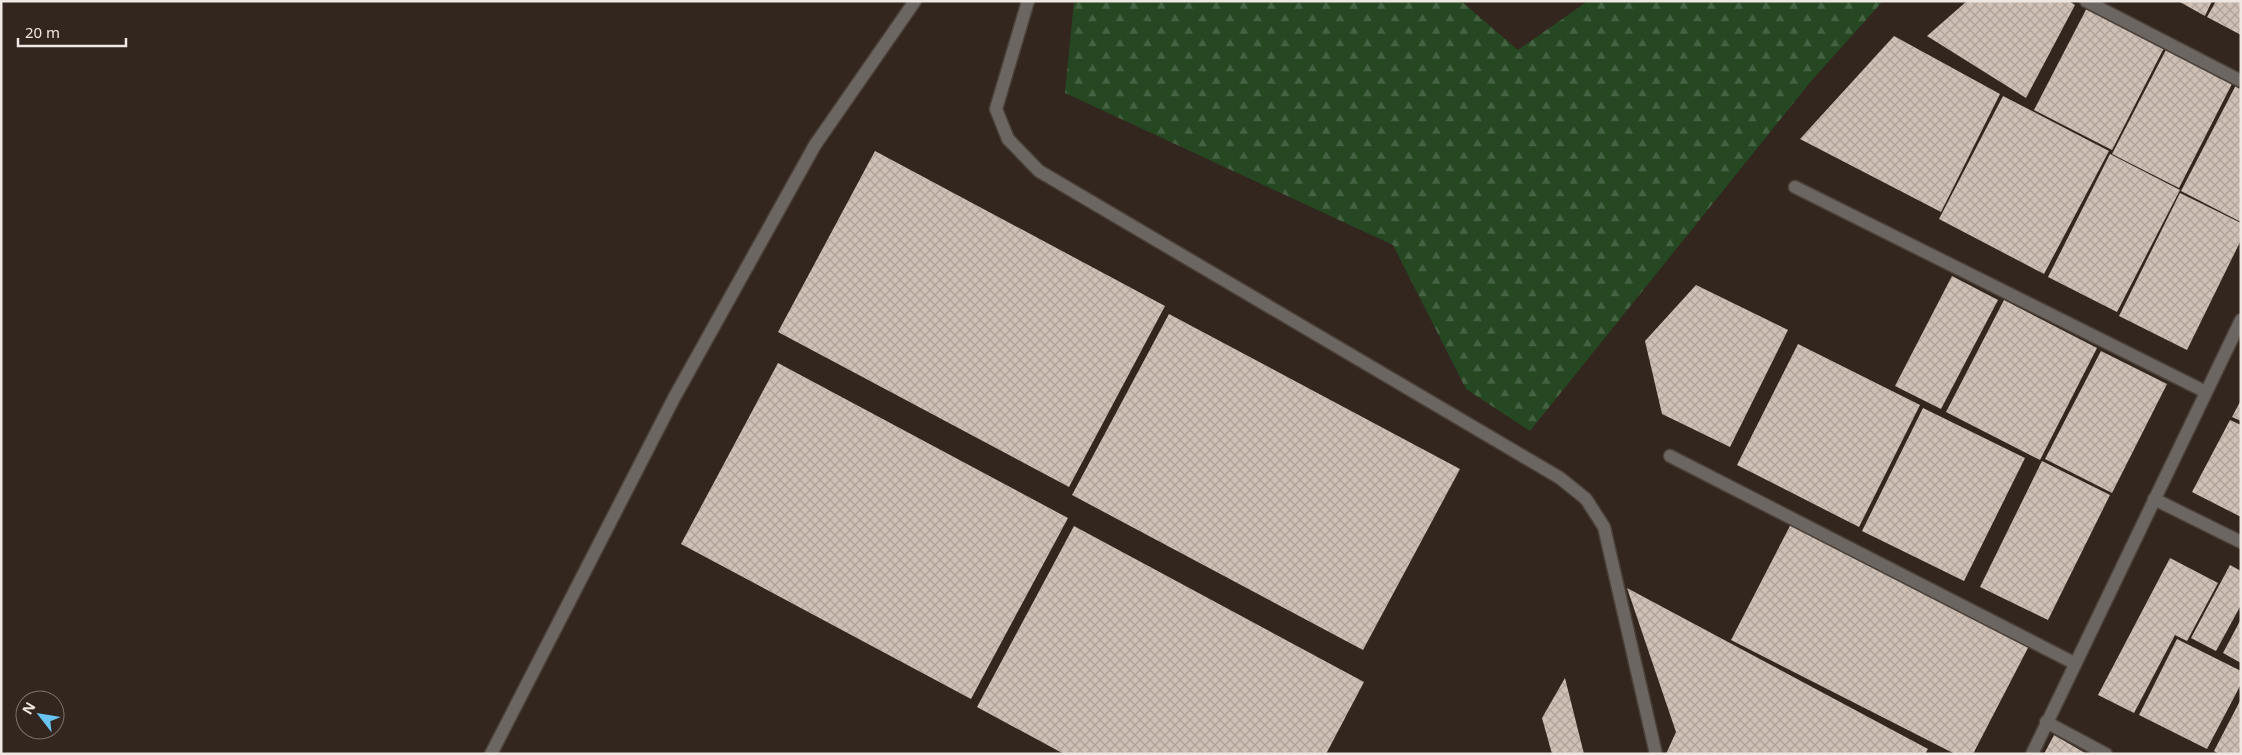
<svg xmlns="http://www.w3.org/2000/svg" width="2242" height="755" font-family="'Noto Sans',sans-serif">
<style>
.forest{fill:url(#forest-firs)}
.building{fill:url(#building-cross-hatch)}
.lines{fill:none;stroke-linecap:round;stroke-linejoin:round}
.lane-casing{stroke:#4c4139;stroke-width:15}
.street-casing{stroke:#4c4139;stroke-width:15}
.lane{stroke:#6b6661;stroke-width:12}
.street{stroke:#6b6661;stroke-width:12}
</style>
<defs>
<pattern id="forest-firs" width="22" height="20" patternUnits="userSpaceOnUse" patternTransform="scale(1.25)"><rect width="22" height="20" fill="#254722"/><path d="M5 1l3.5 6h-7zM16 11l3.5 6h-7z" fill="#456242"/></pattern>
<pattern id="building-cross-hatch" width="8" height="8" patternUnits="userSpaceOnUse" patternTransform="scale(1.25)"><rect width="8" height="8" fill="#cfc0b5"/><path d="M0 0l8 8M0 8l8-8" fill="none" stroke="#ada199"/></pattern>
</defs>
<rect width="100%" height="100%" fill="#32261e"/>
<polygon class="forest" points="1074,1 1461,1 1518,50 1588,1 1883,1 1812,80 1530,431 1466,389 1393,245 1065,93"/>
<g class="building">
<polygon points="1967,1 2069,1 2075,5 2026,98 1927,36"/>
<polygon points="2178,1 2212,1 2205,16"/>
<polygon points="2216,1 2241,1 2241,35 2207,17"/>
<polygon points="2090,2 2167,42 2112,150 2034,110"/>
<polygon points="1894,36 2000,94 1941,212 1800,139"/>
<polygon points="2168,46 2234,80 2179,188 2112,154"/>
<polygon points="2237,83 2241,85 2241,222 2181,191"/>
<polygon points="2003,96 2109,151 2044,274 1939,219"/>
<polygon points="875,151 1165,306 1069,487 778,332"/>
<polygon points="2110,154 2180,190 2117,312 2048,277"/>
<polygon points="2180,193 2241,223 2241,240 2187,350 2119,316"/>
<polygon points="1952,276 1998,300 1941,409 1895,386"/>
<polygon points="1696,285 1788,330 1730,447 1662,414 1645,341"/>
<polygon points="2004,300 2097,348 2040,460 1946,412"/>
<polygon points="1169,314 1460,469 1363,650 1072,495"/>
<polygon points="1798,344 1920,405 1859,527 1737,465"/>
<polygon points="2101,351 2167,384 2112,493 2045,459"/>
<polygon points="778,363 1068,518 971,699 681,544"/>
<polygon points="2241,400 2241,421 2232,417"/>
<polygon points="1923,408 2025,458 1964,581 1862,531"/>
<polygon points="2230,420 2241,425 2241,517 2192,492"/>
<polygon points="2042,461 2110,495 2048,620 1980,587"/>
<polygon points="1792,522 2030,644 1973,754 1955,754 1731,640"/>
<polygon points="1074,526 1364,682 1326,754 1064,754 977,707"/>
<polygon points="2170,558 2218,583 2187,641 2175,635 2134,713 2098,695"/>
<polygon points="2230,565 2241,571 2241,605 2216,651 2191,638"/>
<polygon points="1627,588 1928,749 1925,754 1666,754 1676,732"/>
<polygon points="2241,619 2241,663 2223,653"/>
<polygon points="2177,639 2241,671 2241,684 2207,749 2139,715"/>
<polygon points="1565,678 1584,754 1552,754 1542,718"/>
<polygon points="2241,699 2241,754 2219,754 2214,751"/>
<polygon points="2054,735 2087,754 2044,754"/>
</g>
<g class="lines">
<defs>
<g id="lane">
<polyline points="2086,1 2241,81"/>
<polyline points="1795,187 2206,392"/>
<polyline points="1670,456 2074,663"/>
<polyline points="2154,499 2241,542"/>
<polyline points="2046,722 2106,754"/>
<polyline points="2032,754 2241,320"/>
</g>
<g id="street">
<polyline points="1028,1 996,109 1008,139 1039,171 1560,478 1586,499 1604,527 1656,754"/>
<polyline points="491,754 674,398 815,145 915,1"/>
</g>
</defs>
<use href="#lane" class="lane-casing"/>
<use href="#street" class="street-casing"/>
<use href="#lane" class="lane"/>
<use href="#street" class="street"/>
</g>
<rect width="2242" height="755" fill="none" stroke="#efe7e1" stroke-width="5"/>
<g transform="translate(40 715) rotate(301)"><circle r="24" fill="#32261e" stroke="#7e736c"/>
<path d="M0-4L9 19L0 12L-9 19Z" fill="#69c4f1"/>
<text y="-8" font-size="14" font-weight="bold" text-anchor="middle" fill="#efe7e1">N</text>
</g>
<path d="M18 38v8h108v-8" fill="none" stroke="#efe7e1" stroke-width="2.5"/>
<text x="25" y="38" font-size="15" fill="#efe7e1" stroke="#32261e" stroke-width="4" paint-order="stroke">20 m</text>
</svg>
